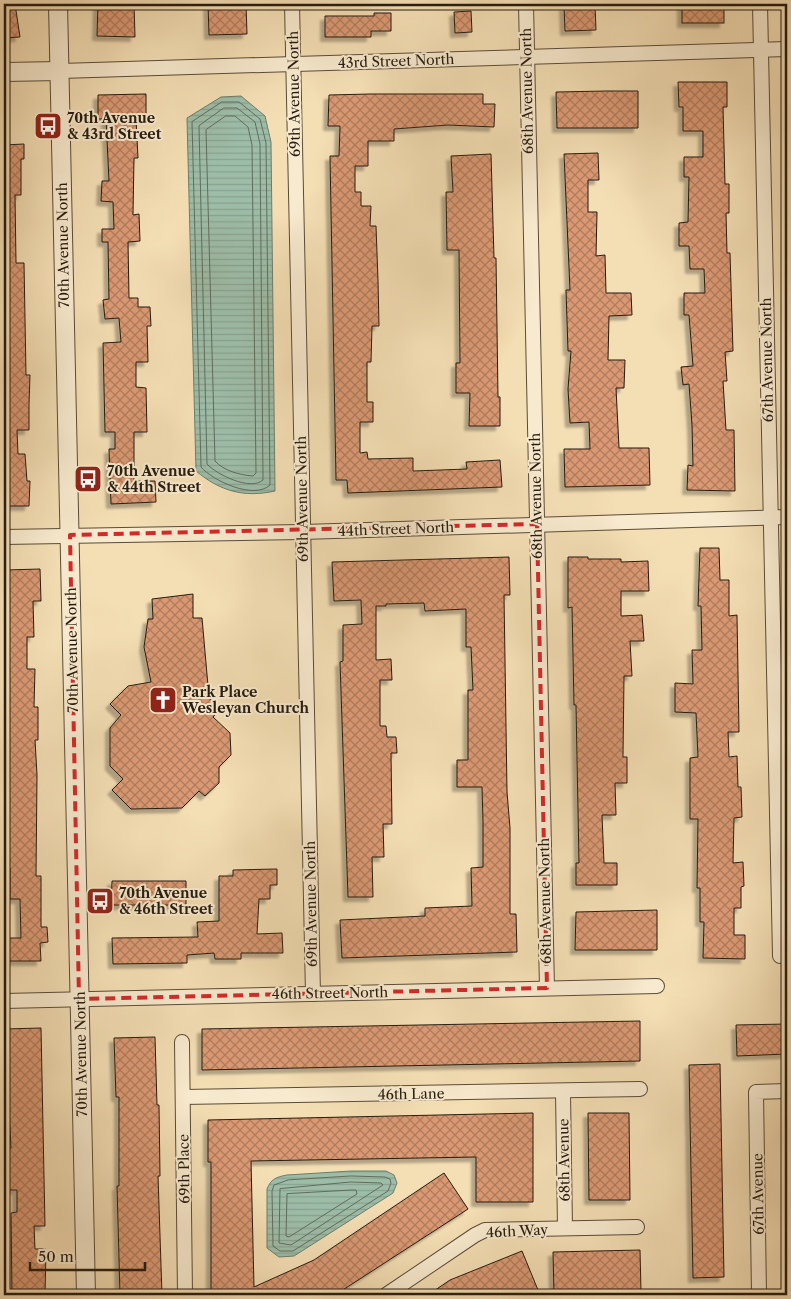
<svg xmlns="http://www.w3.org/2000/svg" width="791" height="1299" font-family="'Libre Caslon Text',serif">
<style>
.water{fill:url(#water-rules);stroke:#6e7d6b}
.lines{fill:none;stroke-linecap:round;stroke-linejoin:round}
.shore{stroke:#626c5c;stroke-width:1}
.building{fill:url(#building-cross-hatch);stroke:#271c10;filter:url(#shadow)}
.minor-casing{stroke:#5a4c39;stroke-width:16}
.tertiary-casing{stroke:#5a4c39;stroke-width:20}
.minor{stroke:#f8eace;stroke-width:14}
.tertiary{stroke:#f8eace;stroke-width:18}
.marked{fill:none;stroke:#d62828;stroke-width:4;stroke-dasharray:10 6;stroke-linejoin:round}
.labels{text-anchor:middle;stroke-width:4;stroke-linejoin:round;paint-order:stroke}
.street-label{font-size:14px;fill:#271c10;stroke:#f8eace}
.poi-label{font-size:14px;font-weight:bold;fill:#271c10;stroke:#f8eace;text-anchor:start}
</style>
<defs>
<pattern id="water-rules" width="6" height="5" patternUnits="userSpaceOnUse" patternTransform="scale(1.25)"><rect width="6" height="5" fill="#9dbda8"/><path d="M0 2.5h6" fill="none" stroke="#87a290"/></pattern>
<pattern id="building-cross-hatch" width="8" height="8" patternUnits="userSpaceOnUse" patternTransform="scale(1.25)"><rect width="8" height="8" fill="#da9973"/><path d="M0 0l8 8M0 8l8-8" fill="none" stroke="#b17c5d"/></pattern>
<filter id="shadow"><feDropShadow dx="-4.5" dy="4.5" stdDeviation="1" flood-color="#0004"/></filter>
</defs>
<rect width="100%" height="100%" fill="#f4deb4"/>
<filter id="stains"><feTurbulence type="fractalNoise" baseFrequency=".004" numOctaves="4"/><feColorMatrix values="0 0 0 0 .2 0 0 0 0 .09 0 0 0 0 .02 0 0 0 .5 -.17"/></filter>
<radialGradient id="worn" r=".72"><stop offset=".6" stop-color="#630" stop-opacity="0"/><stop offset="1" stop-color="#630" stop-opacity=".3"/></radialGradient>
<g class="water">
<path d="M241,96L265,116L271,142L275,491C244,498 220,491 196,471L187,118L221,97Z"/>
<path d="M351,1171H386L394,1175L397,1183L393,1193L294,1256L279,1257L267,1248V1189C271,1179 276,1177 287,1175Z"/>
</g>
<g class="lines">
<g class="shore">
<path d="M222,102H239L260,119L266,143L270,485C254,500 213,481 201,467L192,122Z"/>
<path d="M224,108H237L255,122L260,144L263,480C251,491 217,475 207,464L199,126Z"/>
<path d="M226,116H235L248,127L252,145L256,473L253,476C240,475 224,471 215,461L206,130Z"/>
<polygon points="351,1176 385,1177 390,1179 391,1183 388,1191 293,1251 280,1251 273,1246 272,1191 274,1185 288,1180"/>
<polygon points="351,1182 381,1183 383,1185 291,1245 279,1243 280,1189"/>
<polygon points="352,1190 356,1190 357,1194 289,1237 286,1236 287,1194"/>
</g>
</g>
<g class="building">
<polygon points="4,4 15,4 20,37 4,38"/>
<polygon points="98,4 134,4 135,37 97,36"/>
<polygon points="208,4 246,4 247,34 209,35"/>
<rect x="682" y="4" width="42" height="19"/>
<polygon points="595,5 596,30 565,31 564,6"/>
<polygon points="471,11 472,32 455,33 454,12"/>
<polygon points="374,13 391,13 391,31 371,31 371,37 325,37 325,16 374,16"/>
<polygon points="678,82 727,82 727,107 723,107 725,184 729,184 729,213 726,213 727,253 730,253 733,351 725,352 727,381 723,381 726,430 734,430 735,491 687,490 688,465 693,466 692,425 689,384 683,385 681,367 693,366 689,315 684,315 684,293 705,293 704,269 690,269 689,246 679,246 679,223 688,222 689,177 684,177 684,157 703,157 703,131 683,131 683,107 679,107"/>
<polygon points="606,91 638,91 638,128 557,128 556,92"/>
<polygon points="146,94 146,118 136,118 138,158 134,158 133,215 139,214 140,241 128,242 129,298 138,298 138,307 150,307 151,326 147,326 148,362 136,362 136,387 146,388 147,432 134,432 134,481 155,481 156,502 111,504 109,449 115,449 115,432 105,432 103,343 121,342 119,318 105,319 103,300 109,299 108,242 102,242 102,229 114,229 113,202 101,201 102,181 109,181 106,119 98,119 98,95"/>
<polygon points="370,94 483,94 483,104 495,104 494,127 448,125 394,129 394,141 368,141 368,166 355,166 355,192 361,192 361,206 371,206 370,226 376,226 378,280 379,326 372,326 371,362 367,362 367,402 373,402 373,422 360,422 360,453 367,452 368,459 413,458 413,471 467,469 466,462 500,460 502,487 348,493 347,480 336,480 330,156 339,156 340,126 328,126 329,95"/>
<polygon points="24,144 24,159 21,159 21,195 15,195 16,263 24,263 26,375 30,375 29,405 29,430 17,430 18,454 25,454 27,481 30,481 29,506 4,506 4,145"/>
<polygon points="598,153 599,180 588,180 588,212 597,212 596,256 605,255 606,293 631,293 632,315 609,316 608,360 625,360 624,388 616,388 619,448 649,448 650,485 565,487 564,449 590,449 589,422 570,423 568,389 571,351 568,351 566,290 570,290 564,154"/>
<polygon points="491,154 494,258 496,258 498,397 500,397 500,426 469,426 470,393 456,393 456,363 460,363 459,250 447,250 446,192 453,192 451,156"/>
<polygon points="700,548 719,548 720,580 729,580 729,616 737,615 739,732 728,732 729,757 737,756 738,787 741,787 742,817 734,818 733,863 743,862 744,886 741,887 741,908 734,908 734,935 745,935 745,959 703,958 704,922 700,922 700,888 697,888 698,819 690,819 690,758 698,757 696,713 675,712 675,683 693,684 692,650 702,650 701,606 698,606"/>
<polygon points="509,557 510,595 504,595 507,792 510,828 510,914 516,914 517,952 342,958 340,920 425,916 425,908 472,906 471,868 483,867 483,822 482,787 457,787 457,760 468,760 468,690 473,690 471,647 466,647 466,609 425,611 424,603 386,604 386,606 376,606 376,660 391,659 392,680 380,680 380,726 386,726 387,737 396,737 397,753 391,753 392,824 383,824 384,857 372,857 373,897 348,897 340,662 343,661 343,625 362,624 361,600 334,601 332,562"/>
<polygon points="568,557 588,557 588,559 621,559 621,562 648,561 649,591 621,591 621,616 642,615 644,641 630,641 632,676 624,676 623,757 627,757 627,783 615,783 616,815 602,815 604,863 617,863 617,885 576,885 576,863 579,863 576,705 574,705 572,607 568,608"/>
<polygon points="40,569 41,601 33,601 34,637 27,637 27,669 35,669 34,707 38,707 38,740 35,740 37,775 36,876 41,876 41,927 47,927 48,942 40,943 41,961 4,961 4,938 21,938 20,899 10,899 10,868 4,868 4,753 7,753 4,624 7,623 6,570"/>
<polygon points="193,594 193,618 202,618 209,697 219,710 213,717 230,733 231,755 219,767 219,783 205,796 199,791 182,808 131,809 112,790 123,779 110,766 110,728 121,715 110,704 128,686 151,682 144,647 148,619 153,619 152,599"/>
<polygon points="277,869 277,885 270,885 270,899 259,899 257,934 282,933 283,953 241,953 241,959 215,959 214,953 187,955 187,963 113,964 112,938 198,937 197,922 219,921 219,876 233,876 233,870"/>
<polygon points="112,881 186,881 186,905 111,905"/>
<polygon points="657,910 657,950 575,950 576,912"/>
<polygon points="640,1021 640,1061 202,1070 202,1029"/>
<polygon points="787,1024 787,1054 737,1056 736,1025"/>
<polygon points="41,1028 45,1226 34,1226 35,1249 46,1249 45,1295 12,1295 11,1213 17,1212 17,1190 8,1190 8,1168 4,1168 4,1148 11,1148 8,1092 5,1092 4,1029"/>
<polygon points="155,1037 157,1105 159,1105 160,1176 158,1176 162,1295 120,1295 117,1186 119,1186 119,1097 116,1097 114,1038"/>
<polygon points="720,1064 724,1277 693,1278 689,1065"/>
<polygon points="533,1113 533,1202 476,1202 476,1157 251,1161 254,1287 314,1260 444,1173 468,1209 335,1295 211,1295 211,1162 208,1162 208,1120"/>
<polygon points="588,1113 629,1113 630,1200 589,1200"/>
<polygon points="640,1250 641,1292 554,1294 553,1252"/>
<polygon points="522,1251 538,1290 525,1295 428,1295 450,1280"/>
</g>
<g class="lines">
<defs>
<g id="minor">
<polyline points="292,4 313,994"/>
<polyline points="526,4 547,988"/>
<polyline points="760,4 780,956"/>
<polyline points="60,71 787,49"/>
<polyline points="4,537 303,532 787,517"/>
<polyline points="4,1001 657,986"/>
<polyline points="182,1042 185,1295"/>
<polyline points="563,1092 565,1228"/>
<polyline points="183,1097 640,1089"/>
<polyline points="386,1295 475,1235 485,1230 637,1227"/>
<polyline points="759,1295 756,1092 787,1091"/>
</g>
<g id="tertiary">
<polyline points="58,4 86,1295"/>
<polyline points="4,72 60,71"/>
</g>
</defs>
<use href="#minor" class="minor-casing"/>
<use href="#tertiary" class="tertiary-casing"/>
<use href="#minor" class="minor"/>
<use href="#tertiary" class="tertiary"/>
</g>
<path class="marked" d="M537,524L547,988L79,999L70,535Z"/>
<defs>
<symbol id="bus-square" viewBox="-11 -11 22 22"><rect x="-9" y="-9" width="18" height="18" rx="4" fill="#8f2418" stroke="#f8eace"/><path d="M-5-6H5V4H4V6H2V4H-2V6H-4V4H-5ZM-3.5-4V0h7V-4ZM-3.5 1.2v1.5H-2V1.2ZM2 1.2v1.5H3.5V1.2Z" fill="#fff"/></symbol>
<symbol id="church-square" viewBox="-11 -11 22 22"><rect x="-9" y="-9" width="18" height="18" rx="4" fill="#8f2418" stroke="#f8eace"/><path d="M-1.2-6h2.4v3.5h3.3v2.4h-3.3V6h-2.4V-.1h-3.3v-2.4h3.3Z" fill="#fff"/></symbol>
</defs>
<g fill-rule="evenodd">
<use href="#bus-square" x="32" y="110" width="32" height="32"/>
<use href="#bus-square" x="72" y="463" width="32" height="32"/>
<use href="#church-square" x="147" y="684" width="32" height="32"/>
<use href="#bus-square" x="84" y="885" width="32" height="32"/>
</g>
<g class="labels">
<g class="street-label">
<text transform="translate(396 61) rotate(-2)" y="5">43rd Street North</text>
<text transform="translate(527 91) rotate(-91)" y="5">68th Avenue North</text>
<text transform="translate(294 94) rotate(-91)" y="5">69th Avenue North</text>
<text transform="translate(63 245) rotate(-91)" y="5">70th Avenue North</text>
<text transform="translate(767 360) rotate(-91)" y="5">67th Avenue North</text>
<text transform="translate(536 496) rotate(-91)" y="5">68th Avenue North</text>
<text transform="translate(302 499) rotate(-91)" y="5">69th Avenue North</text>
<text transform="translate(396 529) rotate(-2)" y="5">44th Street North</text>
<text transform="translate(72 650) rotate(-91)" y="5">70th Avenue North</text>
<text transform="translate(545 901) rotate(-91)" y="5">68th Avenue North</text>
<text transform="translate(311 904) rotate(-91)" y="5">69th Avenue North</text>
<text transform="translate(330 993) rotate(-1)" y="5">46th Street North</text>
<text transform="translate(81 1054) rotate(-91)" y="5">70th Avenue North</text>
<text transform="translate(411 1094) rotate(-1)" y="5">46th Lane</text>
<text transform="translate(564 1160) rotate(-91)" y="5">68th Avenue</text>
<text transform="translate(184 1169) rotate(-91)" y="5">69th Place</text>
<text transform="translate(758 1194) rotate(-91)" y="5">67th Avenue</text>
<text transform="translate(517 1231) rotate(-3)" y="5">46th Way</text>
</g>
<g class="poi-label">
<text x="67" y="123">70th Avenue<tspan x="67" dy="16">&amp; 43rd Street</tspan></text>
<text x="107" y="476">70th Avenue<tspan x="107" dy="16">&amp; 44th Street</tspan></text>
<text x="182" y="697">Park Place<tspan x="182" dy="16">Wesleyan Church</tspan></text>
<text x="119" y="898">70th Avenue<tspan x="119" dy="16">&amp; 46th Street</tspan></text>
</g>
</g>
<rect width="791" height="1299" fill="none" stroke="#f4deb4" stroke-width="20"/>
<rect x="5" y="5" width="781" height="1289" fill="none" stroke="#271c10" stroke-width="2.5"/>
<rect x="10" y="10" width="771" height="1279" fill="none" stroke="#271c10"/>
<path d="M30 1262v8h115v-8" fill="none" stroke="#271c10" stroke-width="2.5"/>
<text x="38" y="1262" font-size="15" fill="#271c10" stroke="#f8eace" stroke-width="4" paint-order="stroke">50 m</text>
<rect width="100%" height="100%" filter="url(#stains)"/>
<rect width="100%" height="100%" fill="url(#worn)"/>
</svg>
